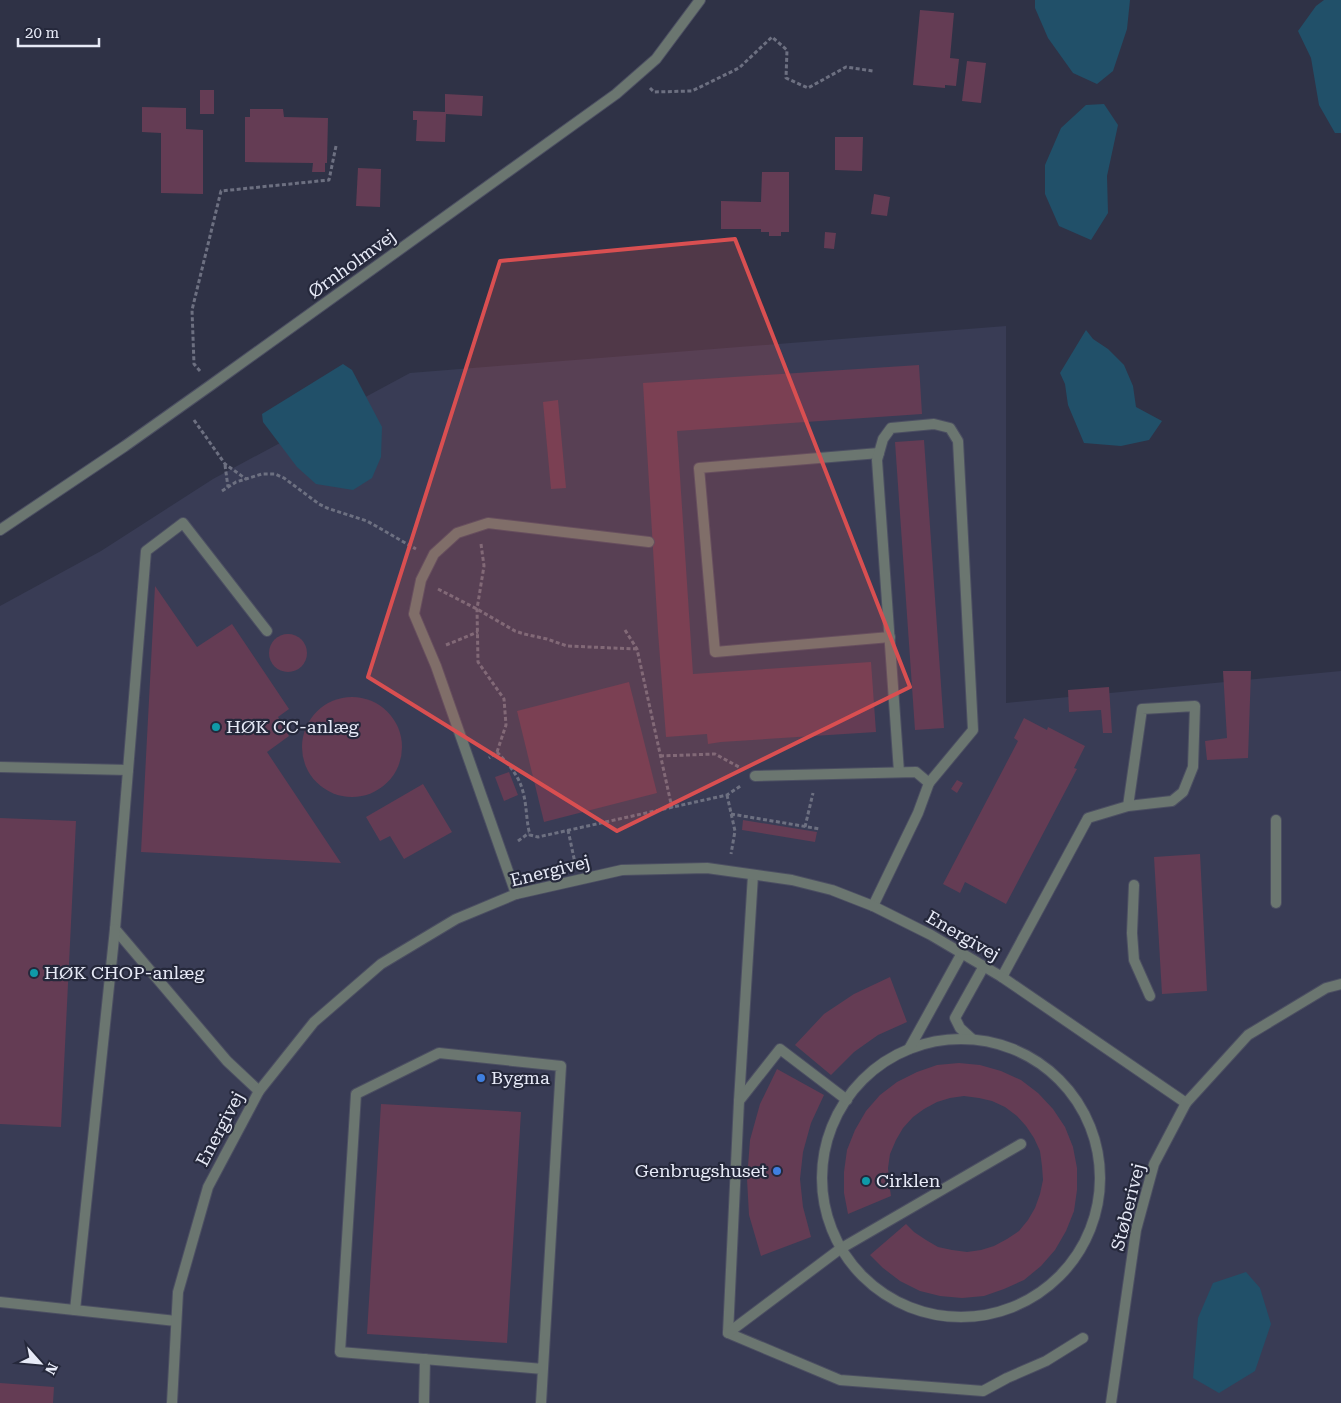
<svg xmlns="http://www.w3.org/2000/svg" width="1341" height="1403" font-family="'Roboto Serif',serif">
<style>
.built{fill:#393c55}
.water{fill:#215069}
.building{fill:#643c54}
.lines{fill:none;stroke-linecap:round;stroke-linejoin:round}
.service-casing{stroke:#4c4f62;stroke-width:12}
.minor-casing{stroke:#4c4f62;stroke-width:12}
.path{stroke:#6d7081;stroke-width:3;stroke-dasharray:4 2.5;stroke-linecap:butt}
.service{stroke:#6b7670;stroke-width:10}
.minor{stroke:#6b7670;stroke-width:10}
.marked{fill:#d94f51;fill-opacity:0.2;stroke:#d94f51;stroke-width:4;stroke-linejoin:round}
.culture-dot{fill:#0f9aa8;stroke:#25283b;stroke-width:2}
.shop-dot{fill:#3f7fe0;stroke:#25283b;stroke-width:2}
.labels{text-anchor:middle;stroke-width:4.5;stroke-linejoin:round;paint-order:stroke}
.street-label{font-size:18px;fill:#e7eaf7;stroke:#25283b}
.poi-label{font-size:18px;fill:#e7eaf7;stroke:#25283b;text-anchor:start}
</style>
<rect width="100%" height="100%" fill="#2f3246"/>
<polygon class="built" points="1006,326 1006,703 1341,671 1341,1403 0,1403 0,606 101,551 213,479 410,373"/>
<g class="water">
<polygon points="1035,0 1130,0 1127,29 1113,71 1097,84 1073,73 1048,38 1035,8"/>
<polygon points="1324,0 1341,0 1341,133 1335,133 1319,105 1311,58 1298,31 1316,6"/>
<polygon points="1104,104 1118,125 1107,176 1108,213 1091,240 1059,226 1045,194 1045,165 1061,128 1086,105"/>
<polygon points="1086,330 1093,339 1108,349 1124,365 1133,386 1136,407 1162,421 1149,440 1121,446 1084,443 1068,405 1065,384 1060,373"/>
<polygon points="343,364 352,370 382,427 381,457 372,478 353,490 316,484 297,467 263,422 262,414"/>
<polygon points="1246,1272 1260,1288 1271,1324 1255,1371 1219,1393 1193,1378 1198,1318 1213,1283"/>
</g>
<g class="building">
<polygon points="920,10 954,13 950,58 959,59 956,86 945,85 945,88 913,85"/>
<polygon points="967,61 986,63 981,103 962,101"/>
<rect x="200" y="90" width="14" height="24"/>
<polygon points="445,94 483,96 482,116 446,114 445,142 416,141 417,120 413,120 413,111 445,112"/>
<polygon points="142,107 186,108 186,129 203,130 203,194 161,193 161,133 142,132"/>
<polygon points="250,109 283,109 284,117 328,118 327,163 325,163 325,172 312,172 313,163 245,162 245,117 250,117"/>
<polygon points="835,137 863,137 862,171 835,170"/>
<polygon points="358,168 381,169 380,207 356,206"/>
<polygon points="762,172 789,172 789,232 781,232 781,236 769,236 769,232 761,232 761,229 721,229 721,201 761,202"/>
<polygon points="874,194 890,197 887,216 871,214"/>
<polygon points="825,232 836,233 834,249 824,248"/>
<polygon points="919,365 922,414 677,431 693,674 871,662 876,732 721,742 708,744 707,734 666,737 658,632 643,383"/>
<polygon points="558,400 566,488 551,489 543,402"/>
<polygon points="924,440 944,728 915,730 895,442"/>
<polygon points="155,586 197,647 232,624 289,709 278,717 289,736 267,752 341,863 141,852"/>
<circle cx="288" cy="653" r="19"/>
<polygon points="1223,671 1251,671 1248,758 1207,760 1205,741 1227,738"/>
<polygon points="629,682 657,793 544,822 517,711"/>
<polygon points="1109,687 1112,733 1103,733 1101,710 1069,712 1068,690"/>
<circle cx="352" cy="747" r="50"/>
<polygon points="1024,718 1047,730 1048,727 1085,746 1074,768 1077,769 1006,904 965,882 960,893 943,884 1018,741 1014,738"/>
<polygon points="509,772 518,795 504,801 495,777"/>
<polygon points="957,780 963,783 957,793 951,789"/>
<polygon points="423,784 452,832 404,859 390,836 380,841 366,817"/>
<polygon points="0,818 76,821 61,1127 0,1124"/>
<polygon points="743,820 817,832 815,842 742,830"/>
<polygon points="1200,854 1207,991 1162,994 1154,857"/>
<polygon points="890,977 907,1022 878,1035 854,1052 831,1075 795,1045 824,1014 854,994"/>
<polygon points="959,1063 980,1065 1001,1071 1021,1080 1038,1093 1053,1109 1065,1127 1073,1147 1077,1168 1077,1190 1074,1211 1066,1231 1055,1250 1041,1266 1024,1280 1004,1289 984,1296 962,1298 940,1296 920,1291 900,1281 883,1268 870,1255 906,1224 914,1232 926,1240 938,1247 952,1250 967,1252 981,1250 994,1246 1007,1239 1019,1231 1028,1220 1035,1208 1040,1194 1043,1180 1042,1166 1040,1151 1034,1138 1026,1126 1017,1116 1005,1107 992,1101 979,1098 964,1096 950,1098 937,1102 924,1109 913,1117 903,1128 896,1140 890,1154 888,1168 889,1182 891,1196 848,1214 844,1193 844,1172 847,1150 855,1130 866,1111 880,1095 897,1082 917,1072 937,1065"/>
<polygon points="777,1069 824,1095 811,1123 803,1152 800,1179 803,1207 811,1237 761,1256 749,1215 747,1179 750,1140 760,1104"/>
<polygon points="381,1104 521,1112 507,1343 367,1334"/>
<polygon points="0,1383 54,1387 53,1403 0,1403"/>
</g>
<g class="lines">
<defs>
<g id="service">
<polyline points="879,453 699,468 715,652 890,637"/>
<polyline points="0,767 128,770"/>
<polyline points="899,772 877,460 883,439 891,428 934,424 950,428 958,441 973,730 929,783"/>
<polyline points="755,776 916,772 929,783 918,813 873,906"/>
<polyline points="753,875 739,1101 728,1333 840,1380 983,1391 1007,1378 1046,1361 1083,1338"/>
<polyline points="1134,885 1132,933 1134,960 1150,996"/>
<polyline points="516,894 436,666 414,614 421,580 434,554 457,533 488,523 649,542"/>
<polyline points="1276,903 1276,820"/>
<polyline points="1002,977 1088,818 1128,806 1172,801 1183,792 1193,767 1195,706 1142,709 1128,806"/>
<polyline points="972,1039 960,1028 955,1018 984,966"/>
<circle cx="961" cy="1178" r="139"/>
<polyline points="909,1049 962,953"/>
<polyline points="259,1091 227,1061 115,929 146,551 183,523 267,631"/>
<polyline points="739,1101 780,1049 847,1100"/>
<polyline points="0,1302 176,1321"/>
<polyline points="75,1310 115,929"/>
<polyline points="728,1333 840,1249 1021,1144"/>
<polyline points="424,1403 425,1359"/>
<polyline points="541,1403 543,1369 561,1066 439,1053 356,1094 340,1352 543,1369"/>
</g>
<g id="minor">
<polyline points="0,530 125,446 211,385 616,94 656,59 700,0"/>
<polyline points="172,1403 178,1292 208,1187 259,1091 314,1022 381,964 456,919 516,894 622,870 707,868 792,880 832,890 873,906 931,935 1002,977 1186,1103"/>
<polyline points="1111,1403 1136,1230 1154,1164 1186,1103 1248,1035 1326,988 1341,984"/>
</g>
</defs>
<use href="#service" class="service-casing"/>
<use href="#minor" class="minor-casing"/>
<g class="path">
<polyline points="650,88 654,92 692,91 739,68 772,37 787,50 786,78 808,88 846,67 873,71"/>
<polyline points="200,371 194,364 192,310 221,191 329,180 336,146"/>
<polyline points="194,420 225,464 246,479"/>
<polyline points="225,465 228,487"/>
<polyline points="222,491 236,482 262,474 275,474 284,478 319,504 327,508 367,521 416,549"/>
<polyline points="481,544 484,566 477,609 478,662 504,699 506,725 497,752 489,758"/>
<polyline points="438,589 477,609 515,631 524,634 547,639 567,646 637,649"/>
<polyline points="625,630 637,649 672,808"/>
<polyline points="446,645 478,632"/>
<path d="M497,752C508,764 519,775 523,792C527,806 526,821 530,835L538,837L727,795L742,785"/>
<polyline points="660,756 715,754 739,767"/>
<polyline points="727,795 735,831 731,854"/>
<polyline points="731,814 820,829"/>
<polyline points="805,827 813,793"/>
<polyline points="568,830 575,863"/>
<polyline points="518,841 529,833"/>
</g>
<use href="#service" class="service"/>
<use href="#minor" class="minor"/>
</g>
<path class="marked" d="M735,239L910,687L617,831L368,677L500,261Z"/>
<g class="culture-dot">
<circle cx="216" cy="727" r="5"/>
<circle cx="34" cy="973" r="5"/>
<circle cx="866" cy="1181" r="5"/>
</g>
<g class="shop-dot">
<circle cx="481" cy="1078" r="5"/>
<circle cx="777" cy="1171" r="5"/>
</g>
<g class="labels">
<g class="street-label">
<text transform="translate(352 264) rotate(-36)" y="6">Ørnholmvej</text>
<text transform="translate(550 871) rotate(-14)" y="6">Energivej</text>
<text transform="translate(963 936) rotate(30)" y="6">Energivej</text>
<text transform="translate(220 1129) rotate(-62)" y="6">Energivej</text>
<text transform="translate(1128 1207) rotate(-76)" y="6">Støberivej</text>
</g>
<g class="poi-label">
<text x="226" y="733">HØK CC-anlæg</text>
<text x="44" y="979">HØK CHOP-anlæg</text>
<text x="491" y="1084">Bygma</text>
<text x="767" y="1177" text-anchor="end">Genbrugshuset</text>
<text x="876" y="1187">Cirklen</text>
</g>
</g>
<g transform="translate(40 1363) rotate(117)" stroke="#25283b" stroke-width="4" paint-order="stroke">
<path d="M0-4L9 19L0 12L-9 19Z" fill="#e7eaf7"/>
<text y="-8" font-size="14" font-weight="bold" text-anchor="middle" fill="#e7eaf7">N</text>
</g>
<path d="M18 38v8h81v-8" fill="none" stroke="#e7eaf7" stroke-width="2.5"/>
<text x="25" y="38" font-size="15" fill="#e7eaf7" stroke="#25283b" stroke-width="4" paint-order="stroke">20 m</text>
</svg>
